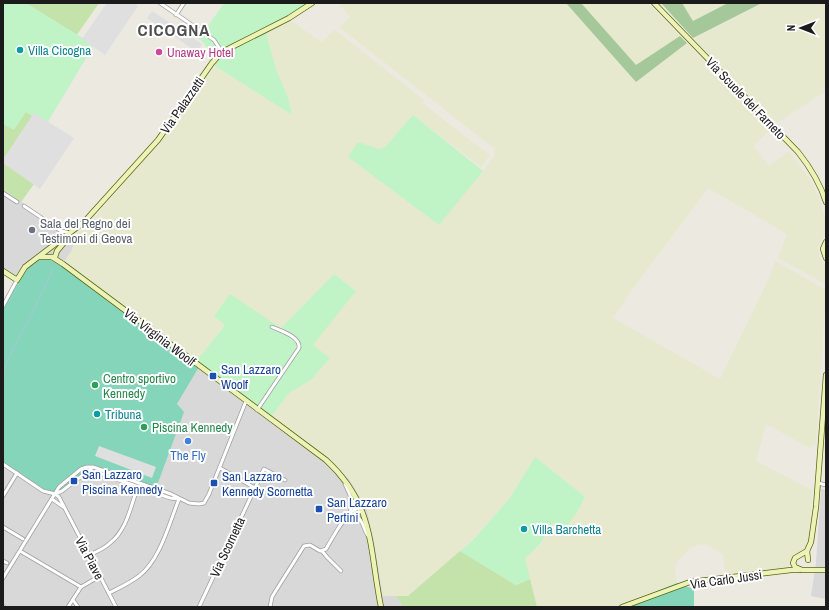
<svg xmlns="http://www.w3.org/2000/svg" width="829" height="610" font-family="'Archivo Narrow',sans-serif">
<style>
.residential{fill:#d9d8d8}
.farmland{fill:#e6e9cd}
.grass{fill:#c3e3aa}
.forest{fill:#a4c899}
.park{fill:#c0f4c7}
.pitch{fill:#85d5ba}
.parking{fill:#dfdfdf}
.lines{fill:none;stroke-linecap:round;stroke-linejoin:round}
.stream{stroke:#a4c9d6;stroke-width:1}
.street-casing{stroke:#9f9f9f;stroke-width:4.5}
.secondary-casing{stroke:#59660d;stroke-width:6}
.street{stroke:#fff;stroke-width:3}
.secondary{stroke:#edf3b8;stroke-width:4.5}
.culture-dot{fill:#0f9aa8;stroke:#fff;stroke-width:1.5}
.hotel-dot{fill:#d1479c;stroke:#fff;stroke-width:1.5}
.worship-dot{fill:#6b7280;stroke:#fff;stroke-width:1.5}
.transit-dot{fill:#1a4fb4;stroke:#fff;stroke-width:1.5}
.leisure-dot{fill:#2e9e5b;stroke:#fff;stroke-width:1.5}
.shop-dot{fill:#3f7fe0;stroke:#fff;stroke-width:1.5}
.labels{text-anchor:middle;stroke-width:4;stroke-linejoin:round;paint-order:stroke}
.culture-label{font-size:13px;fill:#0d838f;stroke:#fff;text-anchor:start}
.hotel-label{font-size:13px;fill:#b23c85;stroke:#fff;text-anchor:start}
.street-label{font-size:13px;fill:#1b1b1b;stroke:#fff}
.worship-label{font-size:13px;fill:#5b616d;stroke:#fff;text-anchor:start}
.transit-label{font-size:13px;fill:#164399;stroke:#fff;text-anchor:start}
.leisure-label{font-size:13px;fill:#27864d;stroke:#fff;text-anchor:start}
.shop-label{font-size:13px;fill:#366cbe;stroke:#fff}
.district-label{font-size:17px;font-weight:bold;letter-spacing:1px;fill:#4e4e4e;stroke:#fff}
</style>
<rect width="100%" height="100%" fill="#ece9e1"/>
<g class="residential">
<polygon points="3,189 73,237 74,242 72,250 65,261 52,255 45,255 36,258 16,279 3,272"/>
<polygon points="199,367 341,471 350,480 367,510 374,540 383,596 396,596 403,607 3,607 3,457 177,404"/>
<polygon points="821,489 826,490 826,599 811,596 816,563"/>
</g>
<g class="farmland">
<polygon points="338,3 566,3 636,82 687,43 770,130 753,146 769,166 789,151 811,181 820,200 826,221 826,234 821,241 818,248 819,256 824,263 826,268 826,284 778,258 787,234 708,188 637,283 613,318 720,379 771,274 775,261 826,290 816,443 810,448 766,424 756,461 812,490 809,538 805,548 798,558 791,565 782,569 771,571 725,574 723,554 707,545 699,544 690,548 677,562 675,569 677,583 617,607 537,607 524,558 535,551 542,542 553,522 563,530 516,491 469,543 408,596 383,596 374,540 370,523 367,510 357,491 350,480 330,460 271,417 289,393 311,380 330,358 312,345 356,291 334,274 281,328 225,324 196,361 65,261 72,250 74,242 73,237 91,222 127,179 162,140 215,66 292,115 288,97 277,72 265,34 290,20 321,42 335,30 424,100 423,103 459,132 490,155 481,167 413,115 385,147 379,149 358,143 348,157 439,225 494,157 495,149 339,27 350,17"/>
<polygon points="581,3 648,3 680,36 636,65"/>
<polygon points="682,3 728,3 693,21"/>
<polygon points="759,3 826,3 826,91 777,123 693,38 760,5"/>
</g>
<g class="grass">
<polygon points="22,3 99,3 74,39"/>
<polygon points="3,90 34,113 3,160"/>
<polygon points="3,163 34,184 21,202 3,189"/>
<polygon points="460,551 516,585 530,579 537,607 403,607 396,596 408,596"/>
</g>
<g class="forest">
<polygon points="566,3 581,3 636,65 680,36 687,43 636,82"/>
<polygon points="661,3 682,3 693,21 728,3 759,3 760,4 693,38"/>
</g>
<g class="park">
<polygon points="5,3 26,3 94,45 46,125 26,112 14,130 3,124 3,6"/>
<path d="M224,3H306L309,5L290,20L266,34L277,72L288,97L292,115L215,66L209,60C208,50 207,44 199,39Z"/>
<polygon points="413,115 483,171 439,225 348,157 358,142 379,149 385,147"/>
<polygon points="334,274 356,291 313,345 330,358 311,380 289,393 271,417 196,361 225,325 214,316 230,294 281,328"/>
<path d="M535,457L585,497L577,512L564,530L553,523C544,538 539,548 525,558L530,579L516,585L460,551L470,543L510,498Z"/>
</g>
<g class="pitch">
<polygon points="40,259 49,259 62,266 199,367 177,404 184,412 155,491 103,472 92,470 75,480 60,495 55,496 50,495 3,464 3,309 25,267"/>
<polygon points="677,583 694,589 694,607 617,607"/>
</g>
<g class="parking">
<polygon points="107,3 133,3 138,6 105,55 82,39"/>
<polygon points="152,11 202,44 197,52 147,18"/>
<polygon points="34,113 74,138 40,189 3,163 3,160"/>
<polygon points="99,446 156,467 152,478 95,456"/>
</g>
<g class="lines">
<path class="stream" d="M3,377C7,354 21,336 31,316C39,300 46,284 53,268"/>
<defs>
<g id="street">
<polyline points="160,3 214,40 222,52"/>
<polyline points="176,15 184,3"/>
<polyline points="3,193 17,202"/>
<polyline points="24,206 61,231 70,233"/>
<polyline points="3,306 17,280"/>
<path d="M257,410L299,348C301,337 281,331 272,327"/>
<polyline points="3,464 43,491 55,494 62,491 92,468"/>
<polyline points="88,472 96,472 170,498 179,499"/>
<polyline points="818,483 826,485"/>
<polyline points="345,484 353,502 350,512"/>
<polyline points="255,488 264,469 285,480"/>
<polyline points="55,494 59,497 116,607"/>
<polyline points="3,496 17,473"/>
<polyline points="52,499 63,507"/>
<path d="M350,515C364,516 362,527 368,536"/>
<polyline points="352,515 359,512 361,508"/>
<polyline points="3,527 23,539"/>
<polyline points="20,551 81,587"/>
<polyline points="322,551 327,557 341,571"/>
<path d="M89,555C96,552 104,549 110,543C127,530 131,505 138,486"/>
<polyline points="3,561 7,563"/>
<polyline points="3,578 59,487 81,469 87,467 93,467 171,494 189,503 199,504 204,503 209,494 246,401"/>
<path d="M109,593C119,588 130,583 139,576C160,560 169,524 179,499"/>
<polyline points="73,600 78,607"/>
<polyline points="3,606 4,607"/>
<polyline points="68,607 81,587 100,576"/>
<polyline points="199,607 255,488 220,468"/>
<path d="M270,607L272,597L275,592L304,546L310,545L320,551L326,549C332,539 348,507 361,508"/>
</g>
<g id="secondary">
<path d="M654,3L798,152C810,167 820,183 826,202"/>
<polyline points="826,242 823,249 826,258"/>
<polyline points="39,257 55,257 57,251 67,239"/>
<path d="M52,257L63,264L326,460C375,505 369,548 381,607"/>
<polyline points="3,271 17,280 25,267 84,222 158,140 212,63 222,52 289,18 312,3"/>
<polyline points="807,551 795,558 793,563 795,567 802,570 826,570"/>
<polyline points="808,560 807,551 811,542 816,507 826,375"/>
<polyline points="622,607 690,582 791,570 799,570"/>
</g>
</defs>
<use href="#street" class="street-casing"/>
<use href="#secondary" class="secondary-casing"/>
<use href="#street" class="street"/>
<use href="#secondary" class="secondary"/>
</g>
<g class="culture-dot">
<circle cx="20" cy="50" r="4"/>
<circle cx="97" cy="414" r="4"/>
<circle cx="524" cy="529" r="4"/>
</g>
<circle class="hotel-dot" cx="159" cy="52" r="4"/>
<circle class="worship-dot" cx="32" cy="230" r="4"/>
<g class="transit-dot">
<rect x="209" y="372" width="8" height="8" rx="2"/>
<rect x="70" y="477" width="8" height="8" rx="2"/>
<rect x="210" y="479" width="8" height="8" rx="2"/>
<rect x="315" y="505" width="8" height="8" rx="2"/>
</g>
<g class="leisure-dot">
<circle cx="95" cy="385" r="4"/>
<circle cx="144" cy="427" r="4"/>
</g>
<circle class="shop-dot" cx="188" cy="441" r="4"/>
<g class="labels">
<g class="culture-label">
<text x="28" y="55">Villa Cicogna</text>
<text x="105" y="419">Tribuna</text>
<text x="532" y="534">Villa Barchetta</text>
</g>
<g class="hotel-label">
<text x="167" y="57">Unaway Hotel</text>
</g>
<g class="street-label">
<text transform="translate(746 98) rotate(46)" y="5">Via Scuole del Farneto</text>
<text transform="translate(182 105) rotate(-55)" y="5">Via Palazzetti</text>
<text transform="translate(160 337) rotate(37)" y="5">Via Virginia Woolf</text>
<text transform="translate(227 547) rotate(-65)" y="5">Via Scornetta</text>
<text transform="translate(90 558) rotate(62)" y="5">Via Piave</text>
<text transform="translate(726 579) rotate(-8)" y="5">Via Carlo Jussi</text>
</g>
<g class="worship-label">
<text x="40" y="228">Sala del Regno dei<tspan x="40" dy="15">Testimoni di Geova</tspan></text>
</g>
<g class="transit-label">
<text x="221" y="374">San Lazzaro<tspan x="221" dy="15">Woolf</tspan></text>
<text x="82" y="479">San Lazzaro<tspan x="82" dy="15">Piscina Kennedy</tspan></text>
<text x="222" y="481">San Lazzaro<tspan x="222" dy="15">Kennedy Scornetta</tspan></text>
<text x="327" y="507">San Lazzaro<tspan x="327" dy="15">Pertini</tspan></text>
</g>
<g class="leisure-label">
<text x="103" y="383">Centro sportivo<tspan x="103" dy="15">Kennedy</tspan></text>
<text x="152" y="432">Piscina Kennedy</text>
</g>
<g class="shop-label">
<text x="188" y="460">The Fly</text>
</g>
<g class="district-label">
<text x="174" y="36">CICOGNA</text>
</g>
</g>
<rect width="829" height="610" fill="none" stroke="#1b1b1b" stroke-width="8"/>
<g transform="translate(801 28) rotate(270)" stroke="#ffffff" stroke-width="3" paint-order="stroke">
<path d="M0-3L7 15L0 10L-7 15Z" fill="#1b1b1b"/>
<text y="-6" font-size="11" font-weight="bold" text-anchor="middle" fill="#1b1b1b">N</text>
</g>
</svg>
